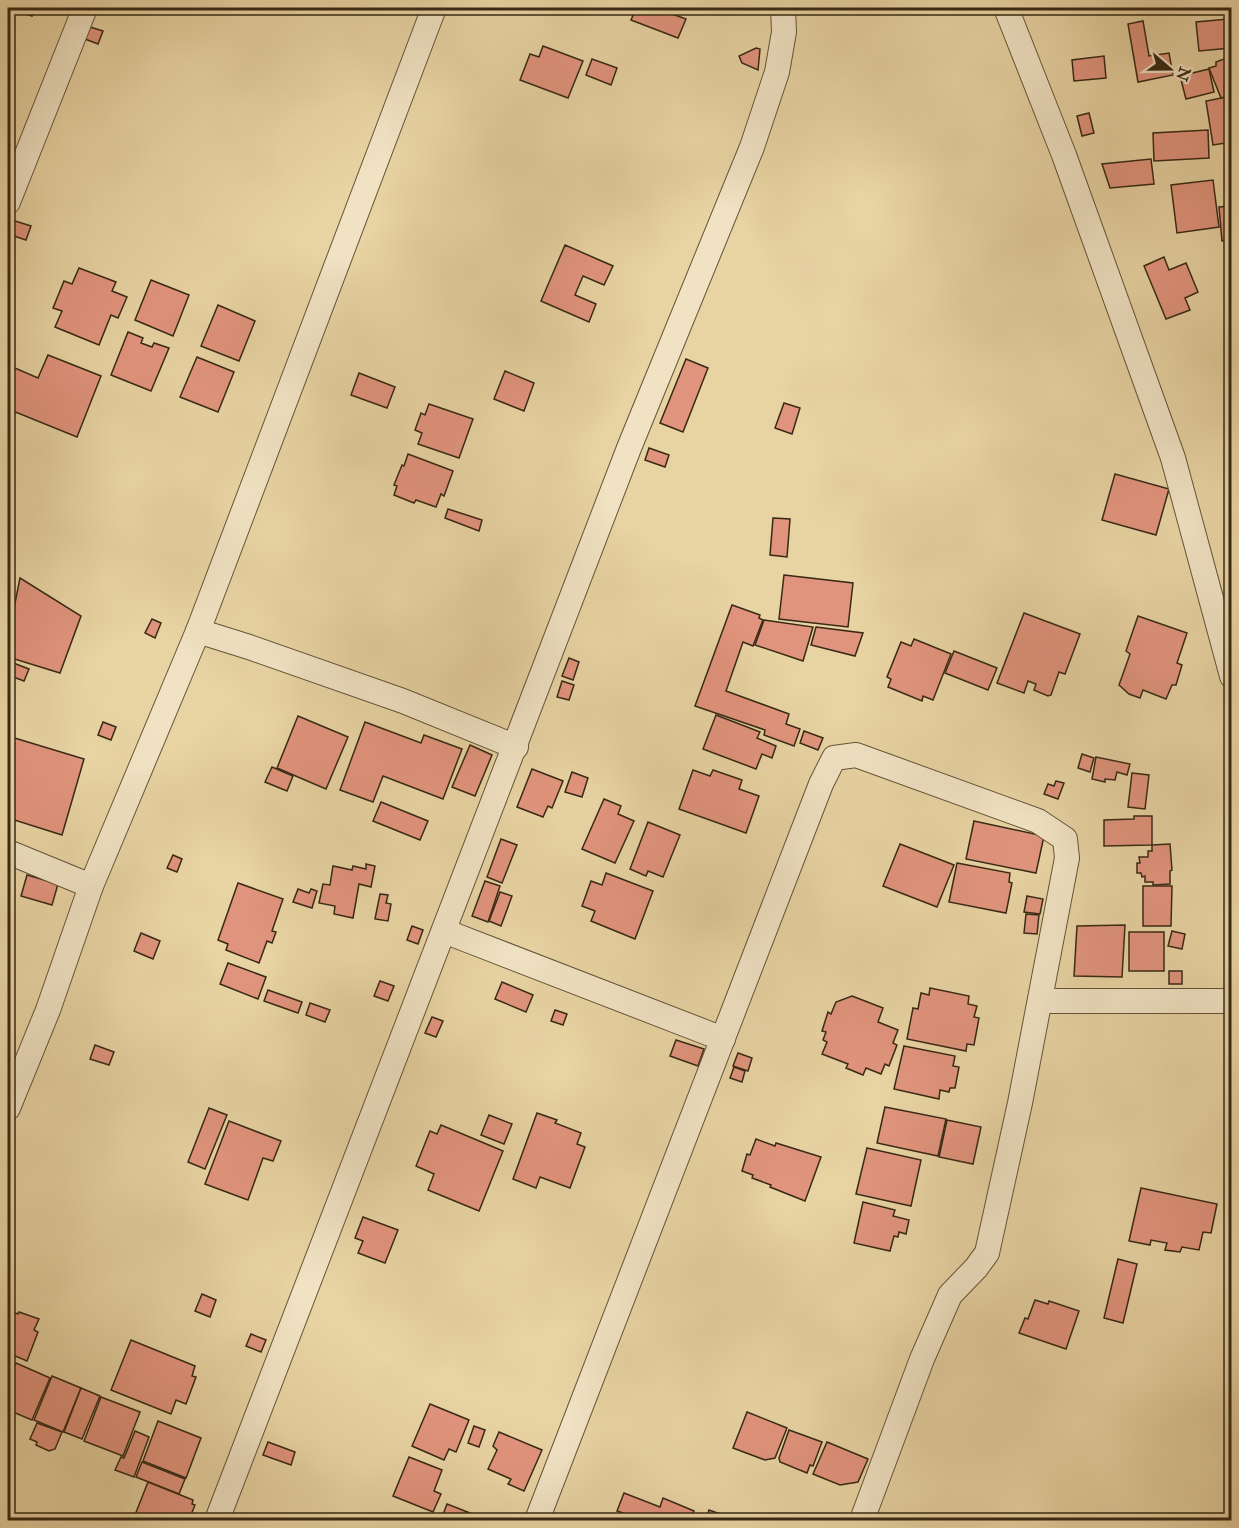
<svg xmlns="http://www.w3.org/2000/svg" width="1239" height="1528" font-family="'IM FELL Great Primer',serif">
<style>
.building{fill:#e1947d;stroke:#372914;stroke-width:1.5}
.lines{fill:none;stroke-linecap:round;stroke-linejoin:round}
.minor-casing{stroke:#635438;stroke-width:26}
.minor{stroke:#f0e2c3;stroke-width:24}
</style>
<rect width="100%" height="100%" fill="#e8d3a3"/>
<filter id="stains"><feTurbulence type="fractalNoise" baseFrequency=".00333" numOctaves="4"/><feColorMatrix values="0 0 0 0 .2 0 0 0 0 .09 0 0 0 0 .02 0 0 0 .5 -.17"/></filter>
<radialGradient id="worn" r=".72"><stop offset=".6" stop-color="#630" stop-opacity="0"/><stop offset="1" stop-color="#630" stop-opacity=".3"/></radialGradient>
<g class="building">
<polygon points="15,8 35,8 32,16 14,10"/>
<polygon points="636,8 656,8 686,19 678,38 631,20"/>
<polygon points="1228,19 1231,48 1199,51 1196,22"/>
<polygon points="1143,21 1149,56 1169,53 1173,75 1138,82 1128,24"/>
<polygon points="90,27 103,31 98,44 85,39"/>
<polygon points="543,46 583,61 568,98 520,80 530,54 539,57"/>
<polygon points="756,48 760,49 758,70 742,63 739,56"/>
<polygon points="1104,56 1106,78 1074,81 1072,60"/>
<polygon points="1232,56 1232,95 1221,98 1209,68 1216,66 1216,62"/>
<polygon points="592,59 617,68 611,85 586,75"/>
<polygon points="1209,69 1214,92 1186,99 1180,76"/>
<polygon points="1232,96 1232,142 1213,145 1206,101"/>
<polygon points="1089,113 1094,133 1082,136 1077,116"/>
<polygon points="1208,130 1209,158 1154,161 1153,133"/>
<polygon points="1151,159 1154,184 1110,188 1102,164"/>
<polygon points="1213,180 1219,227 1177,233 1171,185"/>
<polygon points="1232,206 1232,240 1222,241 1219,207"/>
<polygon points="12,220 31,226 26,240 8,234"/>
<polygon points="565,245 613,266 604,285 583,276 575,295 596,304 589,322 541,301"/>
<polygon points="1164,257 1169,270 1186,263 1198,292 1185,298 1190,310 1166,319 1144,266"/>
<polygon points="79,268 116,282 112,291 127,297 118,318 111,315 99,345 55,327 62,311 53,308 64,281 72,284"/>
<polygon points="151,280 189,295 173,336 135,320"/>
<polygon points="218,305 255,321 239,361 201,346"/>
<polygon points="128,332 143,338 141,343 152,347 154,343 169,348 151,391 111,375"/>
<polygon points="48,355 101,376 77,437 8,409 14,391 8,388 8,386 15,368 38,378"/>
<polygon points="197,357 234,372 218,412 180,397"/>
<polygon points="686,359 708,368 683,432 660,423"/>
<polygon points="505,371 534,383 524,411 494,399"/>
<polygon points="359,373 395,387 387,408 351,395"/>
<polygon points="784,403 800,408 792,434 775,428"/>
<polygon points="429,404 473,419 459,458 418,444 422,433 415,430 421,413 425,415"/>
<polygon points="649,448 669,455 665,467 645,460"/>
<polygon points="408,454 453,471 444,496 441,494 436,507 416,500 414,503 394,495 397,486 394,485 402,465 404,466"/>
<polygon points="1115,474 1169,489 1156,535 1102,520"/>
<polygon points="448,509 482,520 479,531 445,518"/>
<polygon points="773,518 790,519 787,557 770,555"/>
<polygon points="784,575 853,583 848,627 779,619"/>
<polygon points="20,578 81,616 60,673 8,657 8,638"/>
<polygon points="732,605 760,615 759,618 763,620 753,646 743,642 726,691 789,714 786,724 800,729 794,746 764,735 765,730 695,706"/>
<polygon points="1024,613 1080,634 1065,674 1059,672 1051,695 1048,696 1034,690 1036,684 1028,681 1024,693 997,683"/>
<polygon points="1138,616 1187,633 1177,663 1182,665 1176,685 1172,685 1166,699 1143,690 1140,698 1129,694 1119,685 1130,654 1126,651"/>
<polygon points="152,619 161,623 155,638 145,633"/>
<polygon points="764,620 813,627 803,661 755,645"/>
<polygon points="816,627 863,633 855,656 811,645"/>
<polygon points="914,639 951,654 933,700 923,696 922,701 888,687 891,679 887,677 901,642 911,646"/>
<polygon points="954,651 997,668 988,690 945,673"/>
<polygon points="569,658 579,662 573,680 562,676"/>
<polygon points="8,661 29,669 24,681 8,675"/>
<polygon points="562,681 574,685 569,700 557,697"/>
<polygon points="716,715 760,732 757,738 776,746 772,758 762,754 756,769 703,749"/>
<polygon points="298,716 348,737 326,789 277,768"/>
<polygon points="103,722 116,727 111,740 98,735"/>
<polygon points="365,722 421,743 424,735 462,749 443,799 383,776 373,802 340,790"/>
<polygon points="804,731 823,738 818,750 800,743"/>
<polygon points="8,736 84,759 62,835 8,818"/>
<polygon points="470,745 492,755 475,796 452,787"/>
<polygon points="1082,754 1094,758 1090,772 1078,768"/>
<polygon points="1096,757 1130,764 1127,775 1117,772 1115,780 1105,779 1105,782 1092,779"/>
<polygon points="272,767 293,776 287,791 265,782"/>
<polygon points="532,769 563,781 552,808 548,806 543,817 517,807"/>
<polygon points="693,770 710,776 713,770 742,780 739,789 759,796 746,833 679,809"/>
<polygon points="572,772 588,778 582,797 565,792"/>
<polygon points="1132,773 1149,775 1145,809 1128,807"/>
<polygon points="1056,781 1064,783 1058,799 1044,794 1048,784 1054,786"/>
<polygon points="604,799 621,806 618,814 634,821 615,863 582,849"/>
<polygon points="381,802 428,821 420,840 373,821"/>
<polygon points="1134,816 1152,816 1152,845 1104,846 1104,820 1134,819"/>
<polygon points="974,821 1044,836 1036,873 966,859"/>
<polygon points="648,822 680,835 663,877 648,871 646,876 630,869"/>
<polygon points="501,839 517,845 502,883 487,877"/>
<polygon points="900,844 954,865 937,907 883,886"/>
<polygon points="1170,844 1172,870 1170,871 1170,884 1153,885 1153,882 1145,882 1145,876 1142,877 1141,873 1137,873 1137,863 1140,863 1139,857 1148,857 1148,851 1152,851 1152,845"/>
<polygon points="173,855 182,859 177,872 167,868"/>
<polygon points="957,863 1010,873 1009,882 1012,883 1006,913 949,902"/>
<polygon points="366,864 375,866 371,887 359,884 353,918 334,914 335,906 319,903 323,884 330,885 333,866 352,870 353,866 366,869"/>
<polygon points="606,873 653,891 635,939 591,921 595,911 582,906 591,881 602,885"/>
<polygon points="27,875 58,884 52,905 21,896"/>
<polygon points="485,881 500,886 488,922 472,916"/>
<polygon points="238,883 283,899 272,931 276,932 272,943 267,941 259,963 226,950 228,944 218,940"/>
<polygon points="1143,886 1172,886 1171,926 1143,926"/>
<polygon points="298,889 309,893 311,889 317,891 312,908 293,902"/>
<polygon points="500,892 512,896 501,926 489,921"/>
<polygon points="380,894 388,895 386,903 391,904 388,921 375,919"/>
<polygon points="1027,896 1043,899 1040,914 1024,912"/>
<polygon points="1026,914 1039,915 1037,934 1024,933"/>
<polygon points="1125,925 1122,977 1074,976 1077,926"/>
<polygon points="412,926 423,930 418,944 407,940"/>
<polygon points="1172,931 1185,934 1182,949 1168,946"/>
<rect x="1129" y="932" width="35" height="39"/>
<polygon points="141,933 160,941 153,959 134,951"/>
<polygon points="228,963 266,977 258,999 220,984"/>
<rect x="1169" y="971" width="13" height="13"/>
<polygon points="380,981 394,986 388,1001 374,996"/>
<polygon points="502,982 533,995 526,1012 495,999"/>
<polygon points="930,988 969,996 968,1004 977,1006 974,1017 979,1018 974,1045 967,1044 966,1051 907,1039 913,1008 918,1009 921,993 929,995"/>
<polygon points="268,990 302,1002 298,1013 264,1001"/>
<polygon points="852,996 883,1008 878,1022 898,1030 893,1043 897,1045 889,1066 885,1064 881,1074 866,1068 863,1075 846,1068 848,1064 822,1054 827,1042 823,1040 826,1032 822,1031 828,1012 831,1014 836,1002"/>
<polygon points="310,1003 330,1010 325,1022 306,1015"/>
<polygon points="555,1010 567,1014 563,1025 551,1021"/>
<polygon points="432,1017 443,1021 436,1037 425,1033"/>
<polygon points="676,1040 704,1049 698,1066 670,1056"/>
<polygon points="95,1045 114,1052 109,1065 90,1059"/>
<polygon points="904,1046 955,1056 953,1066 959,1067 955,1088 950,1088 949,1092 940,1090 939,1099 894,1089"/>
<polygon points="738,1053 752,1058 748,1071 733,1066"/>
<polygon points="734,1067 745,1071 742,1082 730,1078"/>
<polygon points="885,1107 946,1119 938,1156 877,1143"/>
<polygon points="209,1108 227,1115 205,1169 188,1162"/>
<polygon points="537,1113 557,1120 555,1123 581,1133 577,1144 585,1147 570,1188 540,1177 536,1188 513,1179"/>
<polygon points="489,1115 512,1124 504,1144 481,1135"/>
<polygon points="947,1120 981,1127 973,1164 939,1157"/>
<polygon points="229,1121 281,1141 273,1161 263,1158 248,1200 205,1184"/>
<polygon points="441,1125 503,1151 479,1211 428,1190 434,1174 416,1166 430,1131 437,1134"/>
<polygon points="756,1139 775,1146 776,1143 821,1157 805,1201 770,1187 771,1185 752,1178 753,1175 742,1171 747,1154 750,1155"/>
<polygon points="867,1148 921,1160 911,1206 856,1194"/>
<polygon points="1141,1188 1217,1204 1211,1233 1203,1232 1199,1250 1182,1247 1180,1252 1165,1250 1167,1243 1151,1240 1150,1245 1129,1241"/>
<polygon points="863,1202 895,1210 893,1216 909,1220 906,1234 899,1232 898,1237 894,1236 890,1251 854,1243"/>
<polygon points="363,1217 398,1230 385,1263 358,1253 363,1241 355,1238"/>
<polygon points="1118,1259 1137,1264 1123,1323 1104,1318"/>
<polygon points="202,1294 216,1300 210,1317 195,1311"/>
<polygon points="1035,1300 1048,1304 1049,1301 1079,1311 1066,1349 1019,1333 1025,1318 1028,1319"/>
<polygon points="8,1310 18,1314 19,1312 39,1319 34,1330 38,1332 27,1361 8,1353"/>
<polygon points="251,1334 266,1340 261,1352 246,1346"/>
<polygon points="131,1340 195,1366 192,1376 196,1377 186,1404 176,1400 171,1414 111,1390"/>
<polygon points="16,1363 50,1378 32,1420 8,1410 8,1383"/>
<polygon points="52,1376 81,1388 63,1432 34,1420"/>
<polygon points="81,1388 100,1396 82,1439 64,1432"/>
<polygon points="101,1397 140,1412 123,1456 84,1441"/>
<polygon points="430,1404 469,1420 456,1452 449,1449 444,1460 412,1446"/>
<polygon points="747,1412 787,1428 775,1458 765,1460 733,1448"/>
<polygon points="158,1421 201,1438 186,1478 143,1461"/>
<polygon points="37,1423 62,1432 55,1449 49,1451 36,1445 37,1442 30,1439"/>
<polygon points="474,1426 485,1430 479,1447 468,1443"/>
<polygon points="789,1430 822,1442 813,1466 810,1465 807,1473 780,1462 779,1458"/>
<polygon points="135,1431 149,1437 134,1477 115,1470 121,1457 124,1458"/>
<polygon points="499,1432 542,1450 524,1491 508,1484 511,1479 488,1469 497,1450 493,1446"/>
<polygon points="268,1442 295,1452 291,1465 263,1455"/>
<polygon points="827,1442 868,1459 858,1482 840,1485 813,1474"/>
<polygon points="409,1457 442,1470 434,1491 441,1494 433,1512 393,1496"/>
<polygon points="142,1462 185,1479 179,1494 136,1477"/>
<polygon points="148,1482 193,1500 192,1504 195,1505 189,1520 133,1520"/>
<polygon points="624,1493 660,1507 663,1498 694,1511 690,1520 624,1520 626,1514 617,1511"/>
<polygon points="447,1504 470,1513 467,1520 441,1520"/>
<polygon points="709,1510 737,1520 706,1520"/>
</g>
<g class="lines">
<defs>
<g id="minor">
<polyline points="1006,8 1064,155 1173,458 1232,676"/>
<polyline points="8,202 85,8"/>
<polyline points="198,631 249,647 403,701 516,747"/>
<polyline points="8,852 91,886"/>
<polyline points="444,931 723,1039"/>
<polyline points="1040,1001 1232,1001"/>
<polyline points="8,1108 48,1010 91,886 198,631 434,8"/>
<polyline points="217,1520 629,448 752,147 777,72 784,32 783,8"/>
<polyline points="537,1520 821,784 834,758 856,755 1038,821 1065,839 1067,858 1020,1103 987,1253 976,1268 950,1295 922,1359 862,1520"/>
</g>
</defs>
<use href="#minor" class="minor-casing"/>
<use href="#minor" class="minor"/>
</g>
<rect width="1239" height="1528" fill="none" stroke="#e8d3a3" stroke-width="30"/>
<rect x="9" y="9" width="1221" height="1510" fill="none" stroke="#372914" stroke-width="3"/>
<rect x="15" y="15" width="1209" height="1498" fill="none" stroke="#372914" stroke-width="1.5"/>
<g transform="translate(1170 69) rotate(110)" stroke="#f0e2c3" stroke-width="4.5" paint-order="stroke">
<path d="M0-4.5L10 22L0 15L-10 22Z" fill="#372914"/>
<text y="-9" font-size="16" font-weight="bold" text-anchor="middle" fill="#372914">N</text>
</g>
<rect width="100%" height="100%" filter="url(#stains)"/>
<rect width="100%" height="100%" fill="url(#worn)"/>
</svg>
